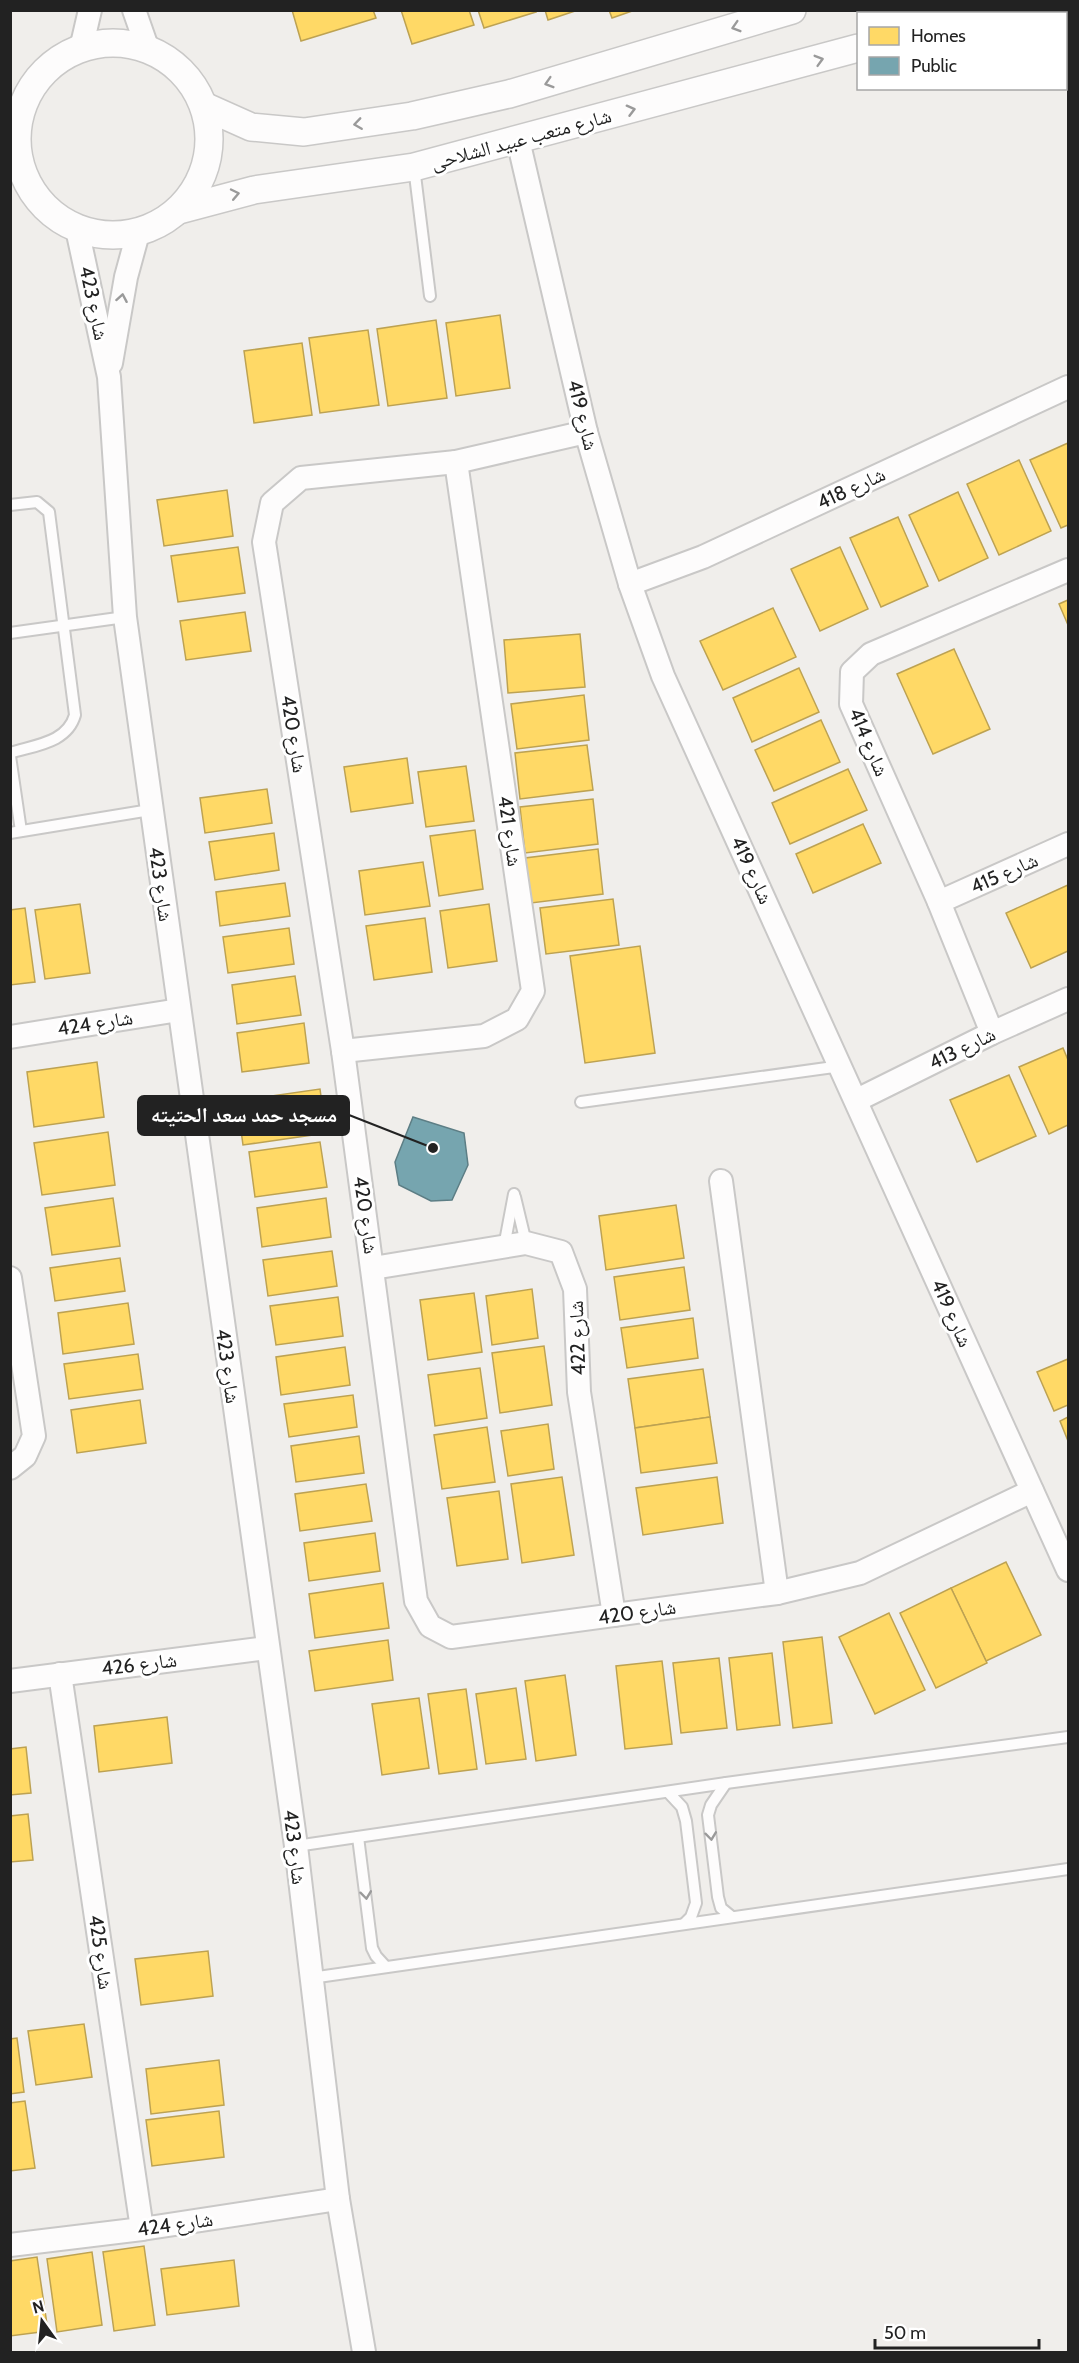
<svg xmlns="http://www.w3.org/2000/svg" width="1079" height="2363" font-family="Cabin,'Noto Naskh Arabic',sans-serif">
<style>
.homes{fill:#ffd966;stroke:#bda252;stroke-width:1.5}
.public{fill:#76a5af;stroke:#5d7e85;stroke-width:1.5}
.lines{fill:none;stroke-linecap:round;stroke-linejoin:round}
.service-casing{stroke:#c9c8c7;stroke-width:14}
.minor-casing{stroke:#c9c8c7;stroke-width:26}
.tertiary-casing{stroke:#c9c8c7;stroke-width:30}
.service{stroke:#fdfcfc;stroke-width:10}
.minor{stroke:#fdfcfc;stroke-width:22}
.tertiary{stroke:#fdfcfc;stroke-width:27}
.oneway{stroke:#9a9a9a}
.labels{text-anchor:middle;stroke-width:6;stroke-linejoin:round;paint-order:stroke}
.street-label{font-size:20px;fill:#222;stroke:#fff}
.leader{fill:none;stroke:#222;stroke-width:2}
.callout-dot{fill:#222;stroke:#fff;stroke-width:2}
.callout{fill:#222;stroke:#222;stroke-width:2}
.callout-label{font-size:21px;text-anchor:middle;font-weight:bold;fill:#fff}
</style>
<rect width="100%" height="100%" fill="#f0eeeb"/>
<g class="homes">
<polygon points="292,10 373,10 376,18 301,41"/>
<polygon points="401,10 469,10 474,25 412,44"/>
<polygon points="478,10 535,10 536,12 484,28"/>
<polygon points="545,10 578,10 548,20"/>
<polygon points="609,10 635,10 612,18"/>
<polygon points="500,315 510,388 456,396 446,323"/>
<polygon points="436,320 447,398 388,406 377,329"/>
<polygon points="368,330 379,405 320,413 309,338"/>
<polygon points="302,343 312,415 254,423 244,351"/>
<polygon points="1068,443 1068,525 1061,528 1030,460"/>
<polygon points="1019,460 1051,531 999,555 967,484"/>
<polygon points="227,490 233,536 164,546 157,500"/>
<polygon points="958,492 988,558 939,581 909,515"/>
<polygon points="898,517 928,586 881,607 850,538"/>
<polygon points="238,547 245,593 178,602 171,556"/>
<polygon points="840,547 868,609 820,631 791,569"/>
<polygon points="1068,600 1068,625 1059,604"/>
<polygon points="773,608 796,657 723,690 700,641"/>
<polygon points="245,612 251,651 186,660 180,621"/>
<polygon points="580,634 585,687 508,693 504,640"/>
<polygon points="954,649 990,729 933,754 897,674"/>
<polygon points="799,668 819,712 752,742 733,698"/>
<polygon points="584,695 589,740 517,749 511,704"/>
<polygon points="821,720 840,762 774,791 755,750"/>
<polygon points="587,745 593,790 520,799 515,753"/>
<polygon points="407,758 413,803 351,812 344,767"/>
<polygon points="466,766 474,821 426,827 418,772"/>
<polygon points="848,769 867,810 790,844 772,803"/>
<polygon points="267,789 272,823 205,833 200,798"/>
<polygon points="593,799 598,844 525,853 520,807"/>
<polygon points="863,824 881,863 813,893 796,854"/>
<polygon points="475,830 483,889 439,896 430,836"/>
<polygon points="274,833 279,870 215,880 209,842"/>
<polygon points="598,849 603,894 531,903 525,858"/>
<polygon points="423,862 430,906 365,915 359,871"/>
<polygon points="285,883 290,916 220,926 216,892"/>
<polygon points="1068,885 1068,951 1031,968 1006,913"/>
<polygon points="613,899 619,945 546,954 540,908"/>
<polygon points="80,904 90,973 45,979 35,910"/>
<polygon points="489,904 497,961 448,968 440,911"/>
<polygon points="25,908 35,982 10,985 10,910"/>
<polygon points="425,918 432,972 374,980 366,926"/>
<polygon points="289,928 294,964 228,973 223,937"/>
<polygon points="640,946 655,1053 585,1063 570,956"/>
<polygon points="295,976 301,1015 237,1024 232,985"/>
<polygon points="304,1023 309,1063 242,1072 237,1033"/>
<polygon points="1063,1048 1068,1060 1068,1125 1049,1134 1019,1067"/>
<polygon points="97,1062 104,1117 34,1127 27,1072"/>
<polygon points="1009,1075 1036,1136 977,1162 950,1100"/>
<polygon points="320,1089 326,1133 243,1145 237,1101"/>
<polygon points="108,1132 115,1185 42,1195 34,1143"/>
<polygon points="320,1142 327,1187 255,1197 249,1152"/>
<polygon points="113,1198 120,1246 52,1255 45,1208"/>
<polygon points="326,1198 331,1237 262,1247 257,1208"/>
<polygon points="676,1205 684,1258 606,1270 599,1216"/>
<polygon points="332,1251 337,1286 268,1296 263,1260"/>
<polygon points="120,1258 125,1291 55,1301 50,1268"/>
<polygon points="684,1267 690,1310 620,1320 614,1277"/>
<polygon points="532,1289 538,1338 492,1345 486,1296"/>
<polygon points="474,1293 482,1352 428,1360 420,1300"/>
<polygon points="338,1297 343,1336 276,1345 270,1306"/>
<polygon points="128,1303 134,1344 63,1354 58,1313"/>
<polygon points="693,1318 698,1358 627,1368 621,1328"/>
<polygon points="544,1346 552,1405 500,1413 492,1353"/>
<polygon points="345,1347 350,1385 281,1395 276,1357"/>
<polygon points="138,1354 143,1389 69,1399 64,1364"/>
<polygon points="1068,1359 1068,1405 1054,1411 1037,1372"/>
<polygon points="480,1368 487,1418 435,1426 428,1375"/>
<polygon points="703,1369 710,1417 635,1428 628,1379"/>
<polygon points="353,1395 357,1427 289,1437 284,1404"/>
<polygon points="140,1400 146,1443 77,1453 71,1410"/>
<polygon points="710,1417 717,1463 641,1473 635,1428"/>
<polygon points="1068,1417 1068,1441 1060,1421"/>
<polygon points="548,1424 554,1469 508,1476 501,1431"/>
<polygon points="487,1427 495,1482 442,1489 434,1435"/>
<polygon points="359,1436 364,1473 296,1482 291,1446"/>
<polygon points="562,1477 574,1555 522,1563 511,1484"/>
<polygon points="717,1477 723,1523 643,1535 636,1488"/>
<polygon points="366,1484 372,1521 300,1531 295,1494"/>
<polygon points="499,1491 508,1559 457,1566 447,1498"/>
<polygon points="375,1533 380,1571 309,1581 304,1543"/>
<polygon points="1006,1562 1041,1635 986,1661 951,1588"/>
<polygon points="383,1583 389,1628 315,1638 309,1594"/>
<polygon points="951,1588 987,1663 936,1688 900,1613"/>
<polygon points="889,1613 925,1690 875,1714 839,1637"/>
<polygon points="822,1637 832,1723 793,1728 783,1642"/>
<polygon points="388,1640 393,1680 315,1691 309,1651"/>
<polygon points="772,1653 780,1725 737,1730 729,1658"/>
<polygon points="719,1658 727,1728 681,1733 673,1663"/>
<polygon points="662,1661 672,1744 625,1749 616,1666"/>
<polygon points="565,1675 576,1755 536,1761 525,1681"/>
<polygon points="516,1688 526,1759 486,1764 476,1694"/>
<polygon points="466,1689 477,1769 439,1774 428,1694"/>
<polygon points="419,1698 429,1768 382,1775 372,1704"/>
<polygon points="167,1717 172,1763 99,1772 94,1726"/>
<polygon points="26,1747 31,1793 10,1795 10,1749"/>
<polygon points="28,1814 33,1860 10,1862 10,1816"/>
<polygon points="208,1951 213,1996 141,2005 135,1959"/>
<polygon points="84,2024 92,2077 36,2085 28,2031"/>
<polygon points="17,2038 24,2092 10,2094 10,2039"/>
<polygon points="219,2060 224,2105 151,2114 146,2069"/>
<polygon points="25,2101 35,2168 10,2171 10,2103"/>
<polygon points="219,2111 224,2157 152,2166 146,2120"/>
<polygon points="144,2246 155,2325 114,2331 103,2252"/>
<polygon points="92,2252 102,2325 57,2332 47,2259"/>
<polygon points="37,2257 48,2331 10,2336 10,2261"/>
<polygon points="234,2260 239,2306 167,2315 161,2269"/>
</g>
<polygon class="public" points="413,1117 464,1133 468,1165 452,1200 431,1201 399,1185 395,1162"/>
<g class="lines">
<defs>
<g id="service">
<polyline points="414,167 430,296"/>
<path d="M10,505L37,502L49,512L75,715C67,743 35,745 10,753"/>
<polyline points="10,633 125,617"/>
<polyline points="10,756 21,831"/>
<polyline points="10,833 150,810"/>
<polyline points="581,1102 841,1066"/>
<polyline points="515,1197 526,1243"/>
<polyline points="504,1247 514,1194"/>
<polyline points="726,1783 711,1805 708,1815 718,1897 721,1908 732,1917"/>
<polyline points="668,1792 682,1807 686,1821 696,1903 691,1917 684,1924"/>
<polyline points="358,1837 372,1948 376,1956 386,1967"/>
<polyline points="296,1846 726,1783 1068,1737"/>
<polyline points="311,1978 1068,1869"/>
</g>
<g id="minor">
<polyline points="134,10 148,50"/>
<polyline points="81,49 90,10"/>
<polyline points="518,140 586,432 630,584 663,676 1068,1570"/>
<polyline points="77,229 109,377 125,617 296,1846 338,2199 364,2352"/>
<polyline points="111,363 126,277 138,233"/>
<polyline points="586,432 456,462 301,478 272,503 264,542 343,1051 416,1601 430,1626 451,1637 777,1593 860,1573 1032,1491"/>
<polyline points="630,584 703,557 1068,387"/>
<polyline points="939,902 1068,844"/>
<polyline points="992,1033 939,902 851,704 852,672 871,654 1068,570"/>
<polyline points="10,1037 179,1010"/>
<polyline points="343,1051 484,1036 517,1019 533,991 456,462"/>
<polyline points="857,1100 992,1033 1068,999"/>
<polyline points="721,1181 777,1593"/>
<polyline points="373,1268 526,1243 561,1252 575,1289 579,1392 614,1615"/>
<polyline points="10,1278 34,1436 25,1456 10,1468"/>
<polyline points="60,1674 142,2229"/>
<polyline points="10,1681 267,1648"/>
<polyline points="10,2245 142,2229 338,2199"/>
</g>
<g id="tertiary">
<polyline points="976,14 986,10"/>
<circle cx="113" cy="139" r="96"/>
<polyline points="204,106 251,127 304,132 412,116 509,94 792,10"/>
<polyline points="179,210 254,190 414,167 858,48"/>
</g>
</defs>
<use href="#service" class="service-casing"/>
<use href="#minor" class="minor-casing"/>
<use href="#tertiary" class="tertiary-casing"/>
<use href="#service" class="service"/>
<use href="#minor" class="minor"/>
<use href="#tertiary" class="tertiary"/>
</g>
<defs><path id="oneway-chevron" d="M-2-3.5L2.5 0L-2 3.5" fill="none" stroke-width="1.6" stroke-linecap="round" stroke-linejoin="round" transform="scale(1.5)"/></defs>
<g class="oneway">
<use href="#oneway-chevron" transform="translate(736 27) rotate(163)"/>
<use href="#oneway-chevron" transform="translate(819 60) rotate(-16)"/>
<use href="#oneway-chevron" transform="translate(549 83) rotate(163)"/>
<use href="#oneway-chevron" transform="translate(631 110) rotate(-15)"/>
<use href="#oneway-chevron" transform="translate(358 124) rotate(172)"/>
<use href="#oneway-chevron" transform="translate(235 194) rotate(-12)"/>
<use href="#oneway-chevron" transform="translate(122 298) rotate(-80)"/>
<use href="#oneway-chevron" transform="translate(711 1836) rotate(83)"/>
<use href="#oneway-chevron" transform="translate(366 1895) rotate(83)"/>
</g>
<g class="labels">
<g class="street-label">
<text transform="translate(521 139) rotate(-15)" y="7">شارع متعب عبيد الشلاحى</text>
<text transform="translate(94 303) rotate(78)" y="7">شارع 423</text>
<text transform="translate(583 415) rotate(76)" y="7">شارع 419</text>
<text transform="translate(851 488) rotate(-25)" y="7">شارع 418</text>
<text transform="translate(294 734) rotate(81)" y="7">شارع 420</text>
<text transform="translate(869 742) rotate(67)" y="7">شارع 414</text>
<text transform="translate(510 831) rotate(82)" y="7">شارع 421</text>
<text transform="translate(752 870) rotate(65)" y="7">شارع 419</text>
<text transform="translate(1004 873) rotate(-24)" y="7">شارع 415</text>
<text transform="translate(161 884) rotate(82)" y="7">شارع 423</text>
<text transform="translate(95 1023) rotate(-9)" y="7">شارع 424</text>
<text transform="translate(962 1048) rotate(-26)" y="7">شارع 413</text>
<text transform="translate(366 1215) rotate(82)" y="7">شارع 420</text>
<text transform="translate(952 1313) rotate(66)" y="7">شارع 419</text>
<text transform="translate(577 1338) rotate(-92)" y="7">شارع 422</text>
<text transform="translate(228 1366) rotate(82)" y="7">شارع 423</text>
<text transform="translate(637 1612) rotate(-8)" y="7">شارع 420</text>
<text transform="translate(139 1664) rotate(-7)" y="7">شارع 426</text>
<text transform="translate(295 1847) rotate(83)" y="7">شارع 423</text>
<text transform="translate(101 1952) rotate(82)" y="7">شارع 425</text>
<text transform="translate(175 2224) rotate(-8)" y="7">شارع 424</text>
</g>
</g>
<path class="leader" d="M433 1148L349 1115"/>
<circle class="callout-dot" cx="433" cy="1148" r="6"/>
<rect class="callout" x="138" y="1096" width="211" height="39" rx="6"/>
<g class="callout-label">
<text x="244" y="1122">مسجد حمد سعد الحتيته</text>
</g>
<rect width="1079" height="2363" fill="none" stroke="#222222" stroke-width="24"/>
<rect x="857" y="12" width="210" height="78" fill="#ffffff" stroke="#a7a7a7" stroke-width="1.5"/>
<rect x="869" y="27" width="30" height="18" fill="#ffd966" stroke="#a7a7a7" stroke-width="1.5"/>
<text x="911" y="42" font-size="18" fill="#222222">Homes</text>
<rect x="869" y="57" width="30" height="18" fill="#76a5af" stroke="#a7a7a7" stroke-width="1.5"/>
<text x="911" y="72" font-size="18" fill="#222222">Public</text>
<g transform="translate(42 2321) rotate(345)" stroke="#ffffff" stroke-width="4.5" paint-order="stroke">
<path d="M0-4.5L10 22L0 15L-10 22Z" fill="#222222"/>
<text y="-9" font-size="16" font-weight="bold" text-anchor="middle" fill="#222222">N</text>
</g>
<path d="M875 2339v9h164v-9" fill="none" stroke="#222222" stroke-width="3"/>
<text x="884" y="2339" font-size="18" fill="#222222" stroke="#ffffff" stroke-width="4.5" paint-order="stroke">50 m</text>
</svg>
